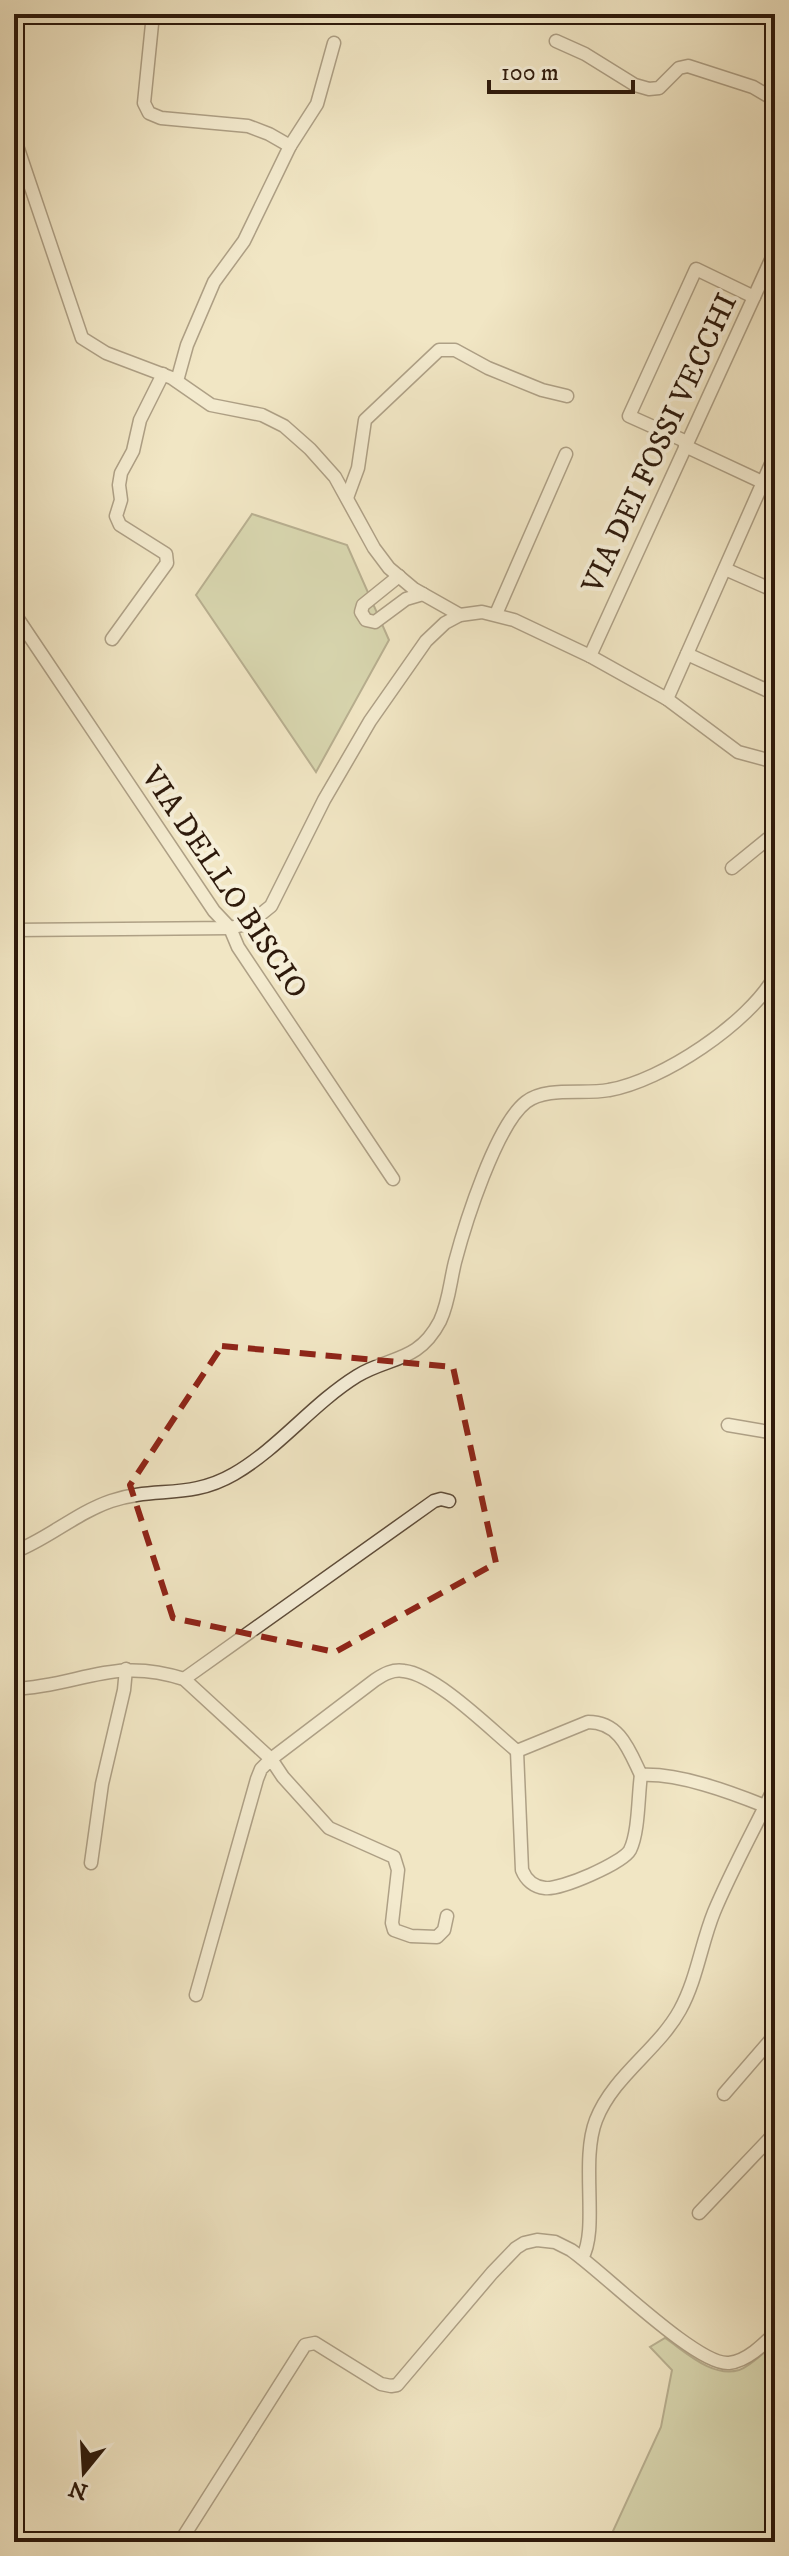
<svg xmlns="http://www.w3.org/2000/svg" width="789" height="2556" font-family="'IM FELL DW Pica',serif">
<style>
.green{fill:#bbc494;stroke:#746e50;stroke-width:2}
.lines{fill:none;stroke-linecap:round;stroke-linejoin:round}
.minor-casing{stroke:#5e4c39;stroke-width:15}
.minor{stroke:#f6efd9;stroke-width:12}
.marked{fill:none;stroke:#8f2418;stroke-width:6;stroke-dasharray:16 10;stroke-linejoin:round}
.labels{text-anchor:middle;stroke-width:8;stroke-linejoin:round;paint-order:stroke}
.street-label{font-size:30px;fill:#2d190b;stroke:#f6efd9}
</style>
<rect width="100%" height="100%" fill="#f1e6c4"/>
<filter id="stains"><feTurbulence type="fractalNoise" baseFrequency=".0025" numOctaves="4"/><feColorMatrix values="0 0 0 0 .2 0 0 0 0 .09 0 0 0 0 .02 0 0 0 .5 -.17"/></filter>
<radialGradient id="worn" r=".72"><stop offset=".6" stop-color="#630" stop-opacity="0"/><stop offset="1" stop-color="#630" stop-opacity=".3"/></radialGradient>
<g class="green">
<polygon points="252,514 347,545 389,640 316,772 196,595"/>
<path d="M665,2338C686,2352 712,2378 739,2370C751,2366 765,2351 775,2343V2542H608L661,2427L672,2370L650,2347Z"/>
</g>
<g class="lines">
<defs>
<g id="minor">
<polyline points="153,14 144,103 149,113 161,118 248,126 269,134 290,146"/>
<polyline points="556,41 585,54 635,85 649,89 659,88 679,68 688,66 753,87 775,100"/>
<polyline points="14,137 82,338 106,353 172,378 211,405 262,415 284,426 310,449 335,477 374,548 389,568 414,589 460,615"/>
<polyline points="177,381 187,345 214,282 244,241 290,146 317,104 334,43"/>
<polyline points="687,442 629,416 696,269 754,297"/>
<polyline points="685,446 775,488"/>
<polyline points="347,498 358,468 365,420 439,350 455,350 488,368 542,390 567,396"/>
<polyline points="725,569 775,591"/>
<polyline points="399,576 363,605 361,612 366,620 375,622 406,599 423,594"/>
<polyline points="14,613 214,911 230,928 238,947 393,1179"/>
<polyline points="496,614 566,454"/>
<polyline points="112,639 167,563 166,554 120,525 116,516 121,500 119,485 121,473 133,451 140,420 163,374"/>
<polyline points="687,654 775,694"/>
<polyline points="590,656 775,251"/>
<polyline points="667,699 775,455"/>
<polyline points="732,868 775,833"/>
<polyline points="14,930 230,928 250,923 271,906 324,800 370,721 426,641 445,623 460,615 482,612 514,620 590,656 667,699 738,752 775,762"/>
<polyline points="728,1425 775,1433"/>
<path d="M14,1552C48,1539 76,1513 111,1501C155,1486 189,1500 234,1474C279,1448 312,1404 357,1376C390,1356 418,1363 440,1321C449,1302 450,1282 455,1262C465,1224 496,1125 526,1102C547,1086 584,1095 609,1090C662,1081 749,1023 775,976"/>
<polyline points="184,1679 434,1501 441,1499 449,1501"/>
<path d="M14,1689C80,1686 113,1656 184,1679L271,1759L375,1680C384,1674 393,1669 404,1671C437,1675 490,1729 517,1751L588,1722C620,1722 629,1750 641,1775C679,1773 730,1792 765,1806"/>
<path d="M517,1751L522,1870C526,1880 534,1887 545,1888C561,1890 623,1863 630,1850C639,1832 638,1795 641,1775"/>
<polyline points="91,1863 102,1784 124,1690 126,1669"/>
<polyline points="196,1995 257,1779 261,1769 271,1759 283,1777 329,1828 394,1857 398,1870 392,1923 394,1930 411,1936 437,1937 444,1930 447,1916"/>
<polyline points="724,2094 775,2035"/>
<polyline points="699,2213 775,2133"/>
<path d="M582,2258C599,2230 580,2161 596,2120C613,2076 658,2050 680,2010C697,1979 701,1944 714,1912C732,1869 755,1828 775,1786"/>
<path d="M180,2542L305,2345L315,2343L381,2384L391,2386L397,2385L492,2273L516,2248L524,2243L537,2240L555,2242L571,2250C603,2272 697,2366 729,2363C747,2361 763,2345 775,2333"/>
</g>
</defs>
<use href="#minor" class="minor-casing"/>
<use href="#minor" class="minor"/>
</g>
<path d="M0 0H789V2556H0ZM222,1346L453,1367L496,1563L335,1652L173,1618L130,1485Z" fill="#f1e6c4" fill-opacity=".55" fill-rule="evenodd"/>
<path class="marked" d="M222,1346L453,1367L496,1563L335,1652L173,1618L130,1485Z"/>
<g class="labels">
<g class="street-label">
<text transform="translate(659 443) rotate(-65)" y="10">VIA DEI FOSSI VECCHI</text>
<text transform="translate(225 882) rotate(56)" y="10">VIA DELLO BISCIO</text>
</g>
</g>
<rect width="789" height="2556" fill="none" stroke="#f1e6c4" stroke-width="48"/>
<rect x="16" y="16" width="757" height="2524" fill="none" stroke="#2d190b" stroke-width="4"/>
<rect x="24" y="24" width="741" height="2508" fill="none" stroke="#2d190b" stroke-width="2"/>
<g transform="translate(84 2472) rotate(198)" stroke="#f6efd9" stroke-width="6" paint-order="stroke">
<path d="M0-6L14 30L0 20L-14 30Z" fill="#2d190b"/>
<text y="-12" font-size="22" font-weight="bold" text-anchor="middle" fill="#2d190b">N</text>
</g>
<path d="M489 80v12h144v-12" fill="none" stroke="#2d190b" stroke-width="4"/>
<text x="501" y="80" font-size="24" fill="#2d190b" stroke="#f6efd9" stroke-width="6" paint-order="stroke">100 m</text>
<rect width="100%" height="100%" filter="url(#stains)"/>
<rect width="100%" height="100%" fill="url(#worn)"/>
</svg>
